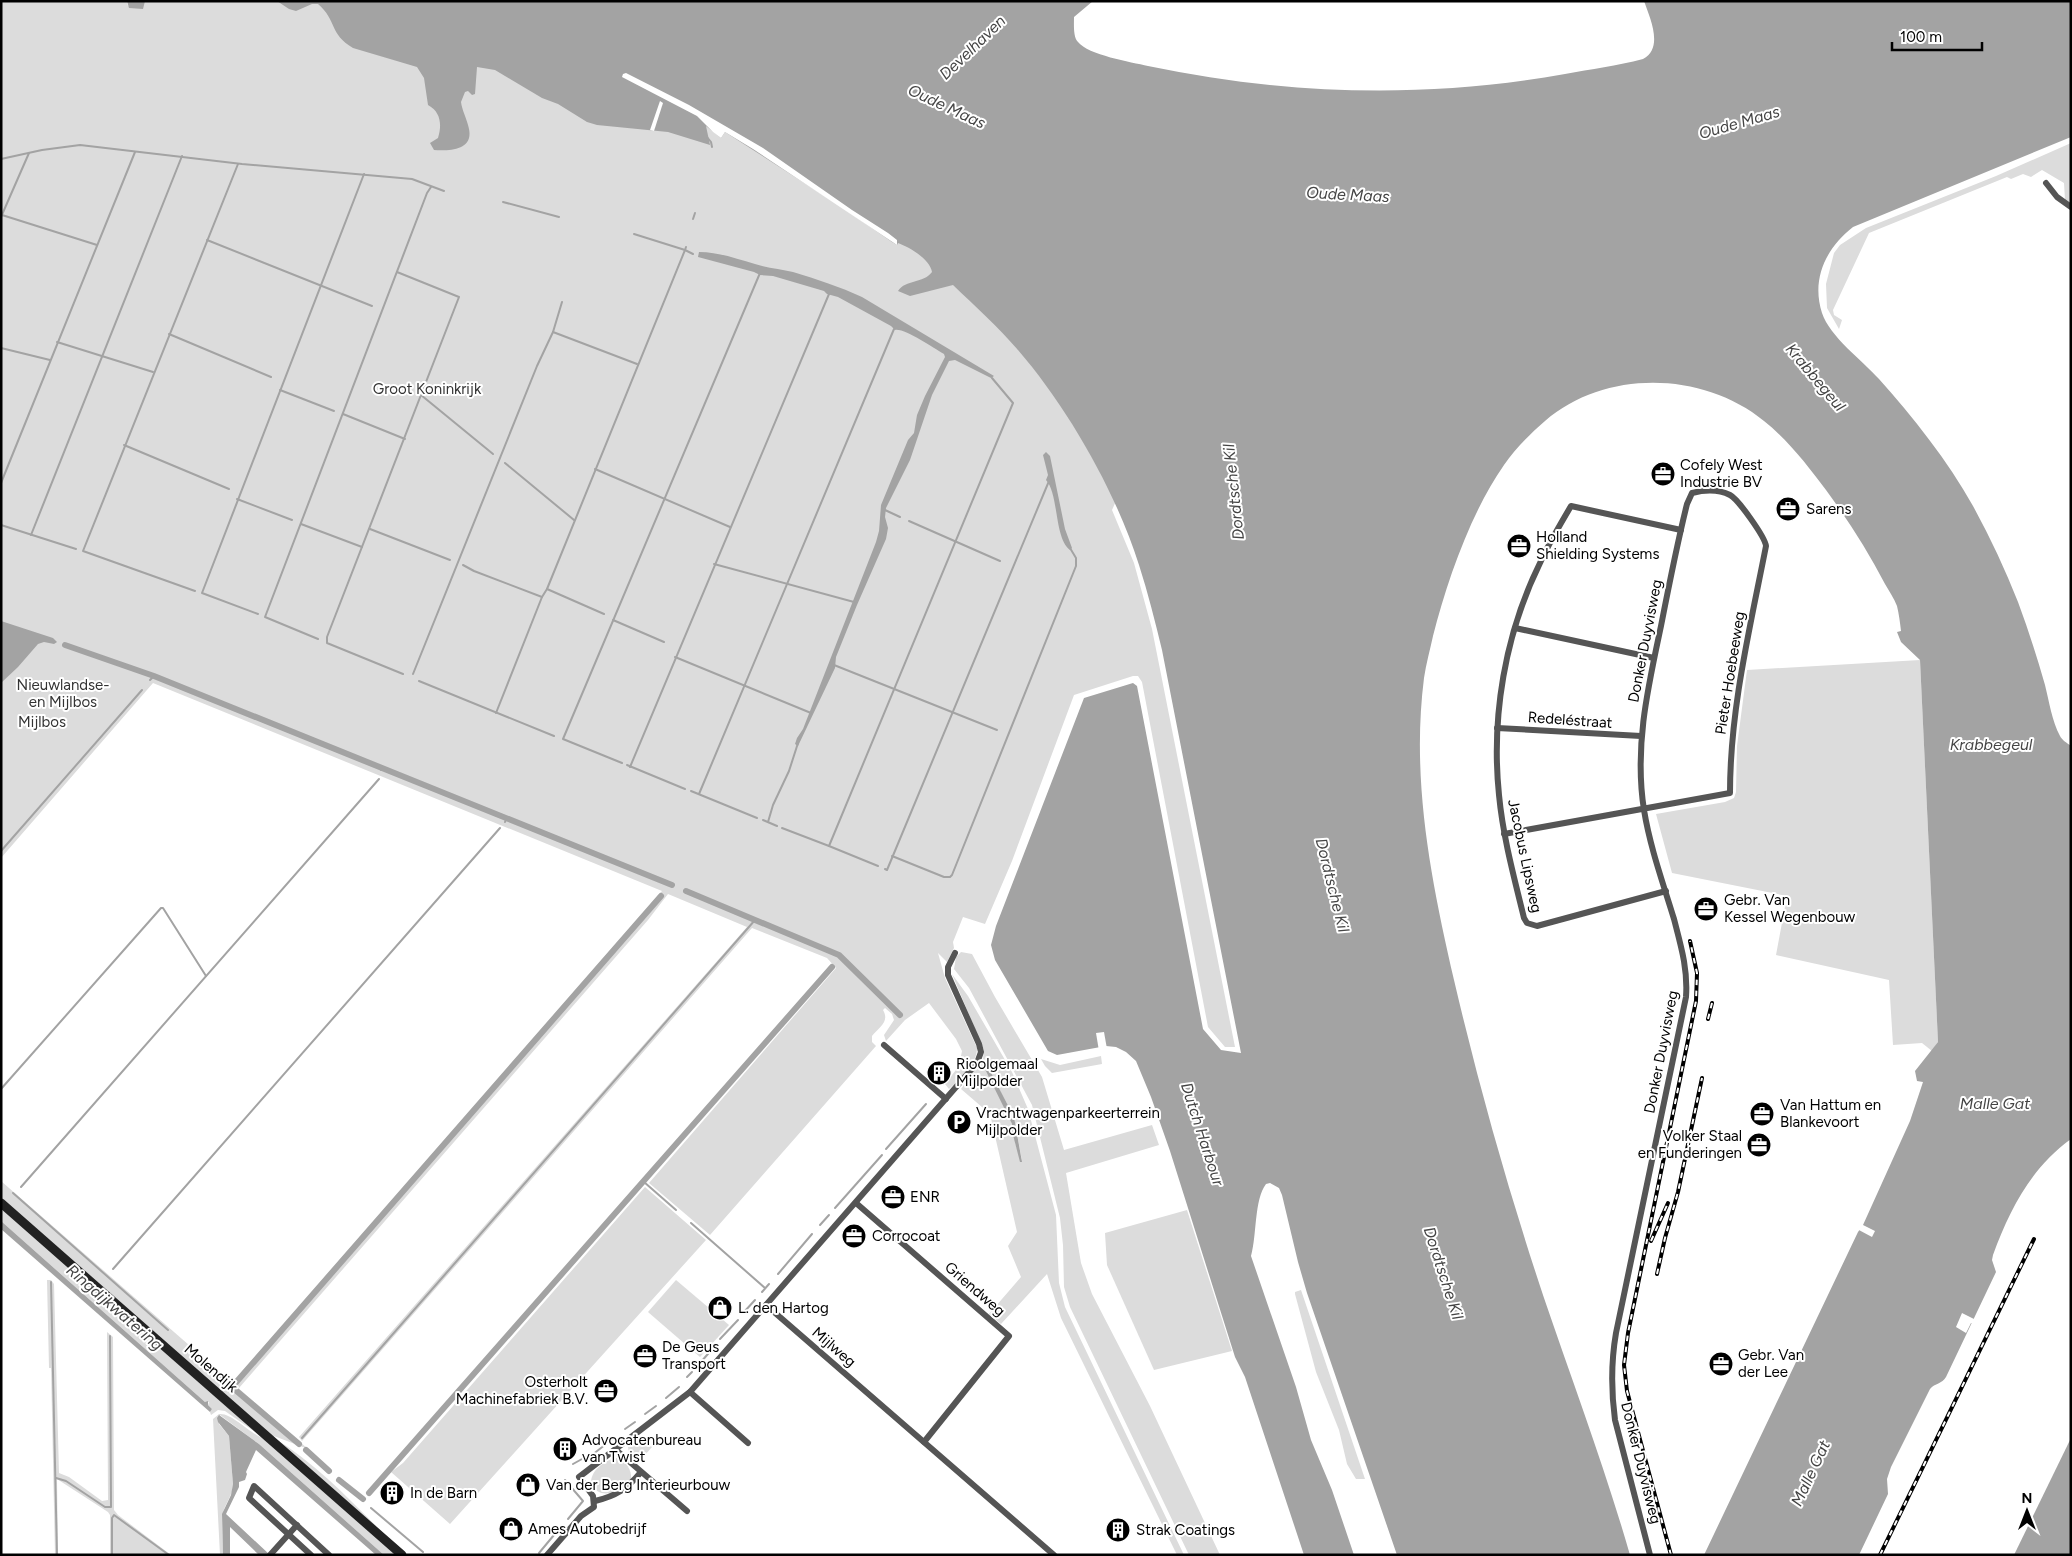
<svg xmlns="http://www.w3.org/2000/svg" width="2072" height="1556" font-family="Figtree,sans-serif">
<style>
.green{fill:#dcdcdc;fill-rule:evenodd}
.water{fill:#a3a3a3}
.pier{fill:#fff}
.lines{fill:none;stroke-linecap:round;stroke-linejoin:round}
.stream{stroke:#a3a3a3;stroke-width:2}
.canal{stroke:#a3a3a3;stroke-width:6}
.street{stroke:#555;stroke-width:6}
.secondary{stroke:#222;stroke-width:9}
.rail-casing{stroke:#000;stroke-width:4}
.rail{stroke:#fff;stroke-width:2;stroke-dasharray:5.5;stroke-linecap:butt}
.labels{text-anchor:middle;stroke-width:4;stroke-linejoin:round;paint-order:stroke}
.park-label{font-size:15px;fill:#333;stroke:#fff}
.poi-label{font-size:15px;fill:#000;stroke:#fff;text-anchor:start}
.street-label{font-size:15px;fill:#000;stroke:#fff}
.water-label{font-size:16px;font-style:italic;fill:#444;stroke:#fff}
</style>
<rect width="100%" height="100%" fill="#fff"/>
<g class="green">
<path d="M1,1H127L128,6L136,1H490L638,73L952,274L1048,377L1116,501L1112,510L1134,563L1152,629L1235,1047H1225L1208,1027L1142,682L1138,676H1133L1074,695L1012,861L985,924L963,917L953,942L954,948L947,962L938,953L945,978L977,1048C977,1064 961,1078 949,1089L945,1084L959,1066L962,1051L956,1039L929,1003L905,1020L886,1041L884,1035L894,1020L892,1014L885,1008L883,1010C890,1022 879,1027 872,1036V1042L876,1046L710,1235L649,1183L836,968L827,958L752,928L302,1441L299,1437L747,927L668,894L648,920L239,1388L233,1382L662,891L153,683L1,858Z"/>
<polygon points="2071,143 2071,204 2065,200 2064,183 2042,170 2031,177 2023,174 2011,179 2007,177 1869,233 1833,310 1834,315 1842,320 1839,329 1827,308 1826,284 1834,253 1840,245 1866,228 1996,176"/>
<polygon points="1920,660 1938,1042 1932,1051 1922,1043 1893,1045 1889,980 1776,955 1787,896 1672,873 1656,814 1725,802 1734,798 1736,792 1737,746 1747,670"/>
<polygon points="961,952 972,954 995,997 1042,1077 1064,1150 1152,1125 1159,1145 1066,1173 1081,1263 1092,1294 1150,1406 1220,1555 1189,1555 1070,1307 1064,1287 1063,1245 1060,1218 1032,1105 969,988 954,969 956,957"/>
<path d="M952,974L968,996L1012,1072L1028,1109L1056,1215L1059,1283L1065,1307L1184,1555H1177L1061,1318L1047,1274L1001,1324L989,1314L1021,1277L1008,1246L1017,1232L990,1114L961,1089L983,1059L984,1050ZM985,1066H987L1014,1117L1022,1161L1016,1146L1012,1124Z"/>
<polygon points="1101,1056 1102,1064 1052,1073 1045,1066 1041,1059 1060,1065"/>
<polygon points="1,1181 308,1449 266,1433 1,1199"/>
<polygon points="645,1187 706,1240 450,1524 391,1472 403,1463"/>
<polygon points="1,1206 255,1432 225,1411 218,1410 211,1415 210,1412 212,1409 208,1405 209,1402 205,1402 1,1221"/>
<polygon points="1187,1210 1232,1351 1154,1370 1107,1265 1105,1233"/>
<polygon points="47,1280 51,1280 54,1284 59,1473 69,1477 102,1501 108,1500 107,1332 113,1337 114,1510 118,1515 171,1555 110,1555 110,1515 108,1512 57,1479 58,1555 55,1555 51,1368 49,1368"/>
<polygon points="676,1280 729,1325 700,1357 648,1312"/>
<polygon points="1301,1290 1365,1479 1356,1479 1347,1464 1339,1430 1316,1372 1295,1294 1295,1292"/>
<path d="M219,1414C232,1412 252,1436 267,1440L399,1555H384L259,1444L220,1415L219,1424L229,1436L233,1484L232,1492L224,1509L222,1518L223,1555H220L213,1419Z"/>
<polygon points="639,1436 652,1447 637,1464 630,1459 628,1447 631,1442"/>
<path d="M274,1438C317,1464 353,1503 389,1539Z"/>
<path d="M617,1458C626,1461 632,1470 631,1479C621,1491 601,1502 591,1484C590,1471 604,1460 617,1458Z"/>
</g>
<g class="water">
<polygon points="127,1 145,1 143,9 129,8"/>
<path d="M277,1H1093L1074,17C1074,24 1073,37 1078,42C1088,55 1131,62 1148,66C1286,95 1426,99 1565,74C1591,69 1617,66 1643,59C1664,48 1650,18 1644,1H2071V137L1853,227C1826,248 1811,279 1822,313C1830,337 1862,360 1879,379C1913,417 1948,461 1973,506C1990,537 2005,569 2018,602C2028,629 2037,657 2045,685C2049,701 2052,721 2060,736C2062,740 2067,743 2071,746V1139C2031,1168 2010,1209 1993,1255L1992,1260L1996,1272L1946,1377C1942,1384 1935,1383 1930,1389L1891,1467L1887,1479L1888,1494L1859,1555H1704L1858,1232L1863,1225L1910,1121L1923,1082L1917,1081L1915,1071L1938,1042L1920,660L1901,642L1897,632L1901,631C1900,623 1899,614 1897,606C1894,598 1889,591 1885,584C1868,551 1848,520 1826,490C1808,466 1788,440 1764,421C1703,371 1605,369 1545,421C1530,434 1515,449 1504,465C1471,512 1447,581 1433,636C1430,650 1426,664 1424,678C1411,780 1431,880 1454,980C1479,1087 1509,1193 1544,1298C1573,1383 1605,1468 1630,1555H1397L1307,1293L1298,1262L1282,1195L1279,1188L1270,1183L1266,1184C1254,1200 1257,1235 1251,1256L1296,1387L1311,1440L1332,1490L1354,1555H1304L1245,1377L1235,1357L1170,1151L1151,1097L1136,1061L1126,1052L1116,1047L1106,1046L1057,1055L1048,1051L995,960L991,945L996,926L1084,698L1133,683L1137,686L1203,1029L1221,1050L1241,1053L1162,650C1155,621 1148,593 1139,565C1116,492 1068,408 1018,350C998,327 975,306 953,285L910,296L898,291C906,279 923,284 932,272C930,259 909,247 898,243L897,245L892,242L840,206L725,132L721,138L706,126L710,145L668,132L597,125L587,122L558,104L542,98L495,70L477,67L475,94L472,95L468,91L465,92L461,102C462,110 466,117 468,125C476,150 451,151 434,150L430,143L438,138C442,125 441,112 428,105L424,78L417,67L353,48C329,34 337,20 318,4H312L296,11L289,9Z"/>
<path d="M699,252C719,252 737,259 755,264C767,268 781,269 793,272C817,279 840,287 862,297L994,376L991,378L955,360L949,361L932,395L910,460L886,508L885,517L888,528L886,539L857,605L836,657L835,668L798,746L795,744L797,738L803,729L876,542L879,531L881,505L908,440L914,433L917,415L925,396L945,357L944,354C933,348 905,328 895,330L891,326L838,297L827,294L824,291L773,276L760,275L754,272L698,257Z"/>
<path d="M1046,452L1050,456L1065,529L1072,548L1070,550C1054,538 1059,494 1046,480L1048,475L1043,455Z"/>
<polygon points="1,621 53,638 57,642 54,644 44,642 38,644 18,667 1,683"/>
<polygon points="987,1065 1014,1117 1022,1162 1020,1162 1013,1135 1012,1124 984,1067"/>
<polygon points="1,1221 205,1402 208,1401 208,1405 212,1409 210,1412 1,1229"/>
<polygon points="219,1415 259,1444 384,1555 376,1555 256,1450 246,1472 247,1474 245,1480 239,1482 239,1487 226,1514 270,1555 259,1555 230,1527 230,1555 223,1555 222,1514 231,1495 233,1484 229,1436 218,1422 217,1418"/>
<polygon points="2071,1438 2071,1555 2014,1555"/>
</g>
<g class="pier">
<polygon points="626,73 689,105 763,148 852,210 888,233 897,240 897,245 753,149 725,132 721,138 713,132 697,116 622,77 623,74"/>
<polygon points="660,101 663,103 654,131 650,130"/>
<polygon points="1104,1032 1107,1049 1099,1051 1096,1033"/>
<polygon points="1861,1224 1875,1231 1872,1237 1857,1229"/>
<polygon points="1962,1313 1976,1320 1974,1324 1971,1323 1966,1333 1956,1327"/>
</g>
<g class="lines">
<g class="stream">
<polyline points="707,137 711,142 712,147"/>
<polyline points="1,159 42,150 80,145 242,164 412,179 444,191"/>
<polyline points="503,202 559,217"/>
<polyline points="2,215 97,245"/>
<polyline points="1,217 29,153"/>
<polyline points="693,219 695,213"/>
<polyline points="207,240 372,306"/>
<polyline points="686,247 685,250 693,254"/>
<polyline points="397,272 459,297 327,637 327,643 403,674"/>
<polyline points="553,332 637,364"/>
<polyline points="169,334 271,377"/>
<polyline points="57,342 153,372"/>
<polyline points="1,348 50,360"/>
<polyline points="280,390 334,411"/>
<polyline points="421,395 493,454"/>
<polyline points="343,414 405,439"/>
<polyline points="124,445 229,489"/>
<polyline points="505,463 574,520"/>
<polyline points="595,469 730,527"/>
<polyline points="1,483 135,152"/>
<polyline points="237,499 292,520"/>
<polyline points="885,510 900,517"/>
<polyline points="909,521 1000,561"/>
<polyline points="301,524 362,547"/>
<polyline points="1,525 76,549"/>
<polyline points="370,529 450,560"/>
<polyline points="31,535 182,156"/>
<polyline points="714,564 854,602"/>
<polyline points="463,565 474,571 542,597 547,589 604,614"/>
<polyline points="547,589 685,250 634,234"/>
<polyline points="195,591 83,551 238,164"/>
<polyline points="258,614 202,593 364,174"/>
<polyline points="613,620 664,642"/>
<polyline points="318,639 265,617 427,193 431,187"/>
<polyline points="675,657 811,713"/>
<polyline points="834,665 997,730"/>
<polyline points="413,674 537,366 553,332 562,302"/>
<polyline points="150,680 154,676"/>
<polyline points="419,681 554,736"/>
<polyline points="496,713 542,597"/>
<polyline points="622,763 563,739 760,273"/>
<polyline points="627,765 685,789"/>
<polyline points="630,767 829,294"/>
<polyline points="381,770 382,767"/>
<polyline points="691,791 757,818"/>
<polyline points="699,794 894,329"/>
<polyline points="763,820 777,826"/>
<polyline points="505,822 507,817"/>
<polyline points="768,822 773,805 789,771 798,743"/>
<polyline points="782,828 829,846 1013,403 992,378"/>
<polyline points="829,846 878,866"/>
<polyline points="1,851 142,690"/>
<polyline points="892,856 944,877 950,877 952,875 1076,566 1076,558 1070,548"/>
<polyline points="885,869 887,870 1049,481"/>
<polyline points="1,1089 161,908 163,908 206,976"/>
<polyline points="886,1149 926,1104"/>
<polyline points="644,1182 676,1210"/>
<polyline points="21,1187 379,779"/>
<polyline points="13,1193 168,1330"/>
<polyline points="835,1208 882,1155"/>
<polyline points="691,1223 765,1288"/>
<polyline points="820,1225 829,1215"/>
<polyline points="113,1269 500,828"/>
<polyline points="778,1274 812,1234"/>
<polyline points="51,1282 57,1555"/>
<polyline points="762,1292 769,1284"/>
<polyline points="744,1312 755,1300"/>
<polyline points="720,1339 738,1320"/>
<polyline points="203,1361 226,1382"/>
<polyline points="701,1362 713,1348"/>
<polyline points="687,1377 692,1372"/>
<polyline points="666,1398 679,1387"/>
<polyline points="645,1414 656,1406"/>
<polyline points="625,1429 635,1422"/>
<polyline points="302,1438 755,920"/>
<polyline points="297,1443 298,1441"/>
<polyline points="592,1455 615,1437"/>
<polyline points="573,1464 582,1459"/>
<polyline points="56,1478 66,1481 105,1507 111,1507 110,1336"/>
<polyline points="565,1480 583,1501 568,1519"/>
<polyline points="362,1500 363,1501"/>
<polyline points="371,1508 423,1552"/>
<polyline points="539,1553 554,1535"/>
<polyline points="112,1555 112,1518 114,1515 169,1555"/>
</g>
<g class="canal">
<polyline points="65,645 154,676 672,885"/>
<polyline points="686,891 839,955 900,1015"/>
<polyline points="224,1384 226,1382 299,1444"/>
<polyline points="232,1387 661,896"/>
<polyline points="306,1450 329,1471"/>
<polyline points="339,1480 363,1499"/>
<polyline points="369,1493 832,967"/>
</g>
<g class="street">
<polyline points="2046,183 2057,197 2071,207"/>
<polyline points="1515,628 1654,658"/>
<polyline points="1497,728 1641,736"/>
<path d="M1504,834L1730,793C1730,709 1750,628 1766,546C1765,537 1738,499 1730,495C1718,489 1704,490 1692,493L1687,504C1677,544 1669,585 1661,626C1648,687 1634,747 1644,810C1650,847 1663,883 1674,919C1681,946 1688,969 1686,997L1616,1333C1611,1362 1611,1390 1615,1420L1650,1555"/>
<path d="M1666,891L1537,926L1527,923L1524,918C1514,877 1503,837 1499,795C1491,717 1505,634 1540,563C1549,543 1560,525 1571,506L1681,530"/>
<polyline points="884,1045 946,1099"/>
<polyline points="856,1203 1009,1336 924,1442"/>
<polyline points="766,1305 1054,1555"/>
<polyline points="690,1392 748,1443"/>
<polyline points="616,1450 687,1511"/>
<path d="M595,1501C616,1496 627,1489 641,1472"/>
<polyline points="270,1555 297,1525"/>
<polyline points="311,1555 249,1498 254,1486 329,1555"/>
<polyline points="547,1555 581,1516 594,1507 593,1496 579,1477 690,1392 977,1063 981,1052 979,1044 948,975 948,967 955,953"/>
</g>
<polyline class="secondary" points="1,1203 402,1555"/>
<defs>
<g id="rail">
<polyline points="1708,1019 1712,1003"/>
<polyline points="1651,1241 1668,1203"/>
<polyline points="1657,1274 1665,1238 1678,1192 1702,1078"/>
<polyline points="1671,1555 1627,1391 1624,1365 1628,1333 1696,1001 1697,973 1690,941"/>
<polyline points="1880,1555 2034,1239"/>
</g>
</defs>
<use href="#rail" class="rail-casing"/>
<use href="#rail" class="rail"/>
</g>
<defs>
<symbol id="office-disc" viewBox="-11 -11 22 22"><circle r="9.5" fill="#000" stroke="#fff"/><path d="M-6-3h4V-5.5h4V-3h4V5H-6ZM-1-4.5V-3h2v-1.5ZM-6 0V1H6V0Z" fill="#fff"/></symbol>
<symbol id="building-disc" viewBox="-11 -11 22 22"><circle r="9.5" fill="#000" stroke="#fff"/><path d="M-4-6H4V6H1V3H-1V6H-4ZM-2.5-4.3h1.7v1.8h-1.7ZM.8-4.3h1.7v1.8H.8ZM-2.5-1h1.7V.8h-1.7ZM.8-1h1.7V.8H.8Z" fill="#fff"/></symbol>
<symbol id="parking-disc" viewBox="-11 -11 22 22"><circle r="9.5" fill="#000" stroke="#fff"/><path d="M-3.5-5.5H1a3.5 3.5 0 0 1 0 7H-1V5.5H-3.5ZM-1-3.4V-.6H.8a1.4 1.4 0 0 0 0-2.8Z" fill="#fff"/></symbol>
<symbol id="shop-disc" viewBox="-11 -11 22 22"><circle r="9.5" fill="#000" stroke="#fff"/><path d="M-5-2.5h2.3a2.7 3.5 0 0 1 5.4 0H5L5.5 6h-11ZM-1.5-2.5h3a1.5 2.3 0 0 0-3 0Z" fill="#fff"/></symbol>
</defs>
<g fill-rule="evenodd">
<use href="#office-disc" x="1649" y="460" width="28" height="28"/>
<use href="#office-disc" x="1774" y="495" width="28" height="28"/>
<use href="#office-disc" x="1505" y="532" width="28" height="28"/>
<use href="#office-disc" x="1692" y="895" width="28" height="28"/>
<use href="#building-disc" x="925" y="1059" width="28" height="28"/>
<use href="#office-disc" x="1748" y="1100" width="28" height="28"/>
<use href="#parking-disc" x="945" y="1108" width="28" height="28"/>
<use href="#office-disc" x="1745" y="1131" width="28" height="28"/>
<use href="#office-disc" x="879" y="1183" width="28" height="28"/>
<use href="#office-disc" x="840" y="1222" width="28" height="28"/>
<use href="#shop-disc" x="706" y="1294" width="28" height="28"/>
<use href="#office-disc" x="631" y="1342" width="28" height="28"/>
<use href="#office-disc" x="1707" y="1350" width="28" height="28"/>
<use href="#office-disc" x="592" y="1377" width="28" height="28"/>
<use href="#building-disc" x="551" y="1435" width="28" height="28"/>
<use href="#shop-disc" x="514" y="1471" width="28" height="28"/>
<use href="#building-disc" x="378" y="1479" width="28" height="28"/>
<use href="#shop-disc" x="497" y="1515" width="28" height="28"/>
<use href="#building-disc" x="1104" y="1516" width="28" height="28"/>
</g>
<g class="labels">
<g class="park-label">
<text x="427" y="394">Groot Koninkrijk</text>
<text x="63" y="690">Nieuwlandse-<tspan x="63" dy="17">en Mijlbos</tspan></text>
<text x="42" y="727">Mijlbos</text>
</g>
<g class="poi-label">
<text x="1680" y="470">Cofely West<tspan x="1680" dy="17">Industrie BV</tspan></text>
<text x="1806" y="514">Sarens</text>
<text x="1536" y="542">Holland<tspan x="1536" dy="17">Shielding Systems</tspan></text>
<text x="1724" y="905">Gebr. Van<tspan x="1724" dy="17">Kessel Wegenbouw</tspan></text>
<text x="956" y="1069">Rioolgemaal<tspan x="956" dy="17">Mijlpolder</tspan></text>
<text x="1780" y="1110">Van Hattum en<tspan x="1780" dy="17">Blankevoort</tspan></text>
<text x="976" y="1118">Vrachtwagenparkeerterrein<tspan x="976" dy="17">Mijlpolder</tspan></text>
<text x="1742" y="1141" text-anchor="end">Volker Staal<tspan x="1742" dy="17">en Funderingen</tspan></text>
<text x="910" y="1202">ENR</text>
<text x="872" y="1241">Corrocoat</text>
<text x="738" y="1313">L. den Hartog</text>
<text x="662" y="1352">De Geus<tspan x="662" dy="17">Transport</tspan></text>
<text x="1738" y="1360">Gebr. Van<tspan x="1738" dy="17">der Lee</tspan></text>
<text x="588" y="1387" text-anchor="end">Osterholt<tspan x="588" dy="17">Machinefabriek B.V.</tspan></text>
<text x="582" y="1445">Advocatenbureau<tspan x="582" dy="17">van Twist</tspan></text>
<text x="546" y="1490">Van der Berg Interieurbouw</text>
<text x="410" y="1498">In de Barn</text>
<text x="528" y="1534">Ames Autobedrijf</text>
<text x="1136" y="1535">Strak Coatings</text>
</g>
<g class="street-label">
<text transform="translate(1645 641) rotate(-79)" y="5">Donker Duyvisweg</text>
<text transform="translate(1730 673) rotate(-81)" y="5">Pieter Hoebeeweg</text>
<text transform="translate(1570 720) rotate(4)" y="5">Redeléstraat</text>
<text transform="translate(1525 856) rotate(78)" y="5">Jacobus Lipsweg</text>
<text transform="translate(1661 1052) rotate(-79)" y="5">Donker Duyvisweg</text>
<text transform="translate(975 1289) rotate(41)" y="5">Griendweg</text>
<text transform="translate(834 1347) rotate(41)" y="5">Mijlweg</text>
<text transform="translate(211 1368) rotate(41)" y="5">Molendijk</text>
<text transform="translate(1641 1463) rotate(76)" y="5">Donker Duyvisweg</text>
</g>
<g class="water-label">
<text transform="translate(972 47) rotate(-44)" y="6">Develhaven</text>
<text transform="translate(947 106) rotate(25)" y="6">Oude Maas</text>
<text transform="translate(1739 122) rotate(-16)" y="6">Oude Maas</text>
<text transform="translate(1348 194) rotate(3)" y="6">Oude Maas</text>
<text transform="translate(1816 377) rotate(50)" y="6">Krabbegeul</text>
<text transform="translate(1233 492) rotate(-96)" y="6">Dordtsche Kil</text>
<text x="1991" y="750">Krabbegeul</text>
<text transform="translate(1333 885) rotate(76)" y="6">Dordtsche Kil</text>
<text x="1995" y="1109">Malle Gat</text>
<text transform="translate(1203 1134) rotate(72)" y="6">Dutch Harbour</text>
<text transform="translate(1444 1273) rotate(72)" y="6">Dordtsche Kil</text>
<text transform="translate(115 1307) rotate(41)" y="6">Ringdijkwatering</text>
<text transform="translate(1810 1473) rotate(-65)" y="6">Malle Gat</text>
</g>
</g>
<rect width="2072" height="1556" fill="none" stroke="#000000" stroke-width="5"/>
<g transform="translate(2027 1511)" stroke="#ffffff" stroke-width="4" paint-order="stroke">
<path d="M0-4L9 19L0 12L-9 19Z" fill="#000000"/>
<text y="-8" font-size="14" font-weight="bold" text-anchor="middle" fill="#000000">N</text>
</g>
<path d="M1892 42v8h90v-8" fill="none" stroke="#000000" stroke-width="2.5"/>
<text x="1900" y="42" font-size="15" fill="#000000" stroke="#ffffff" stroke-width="4" paint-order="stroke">100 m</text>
</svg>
